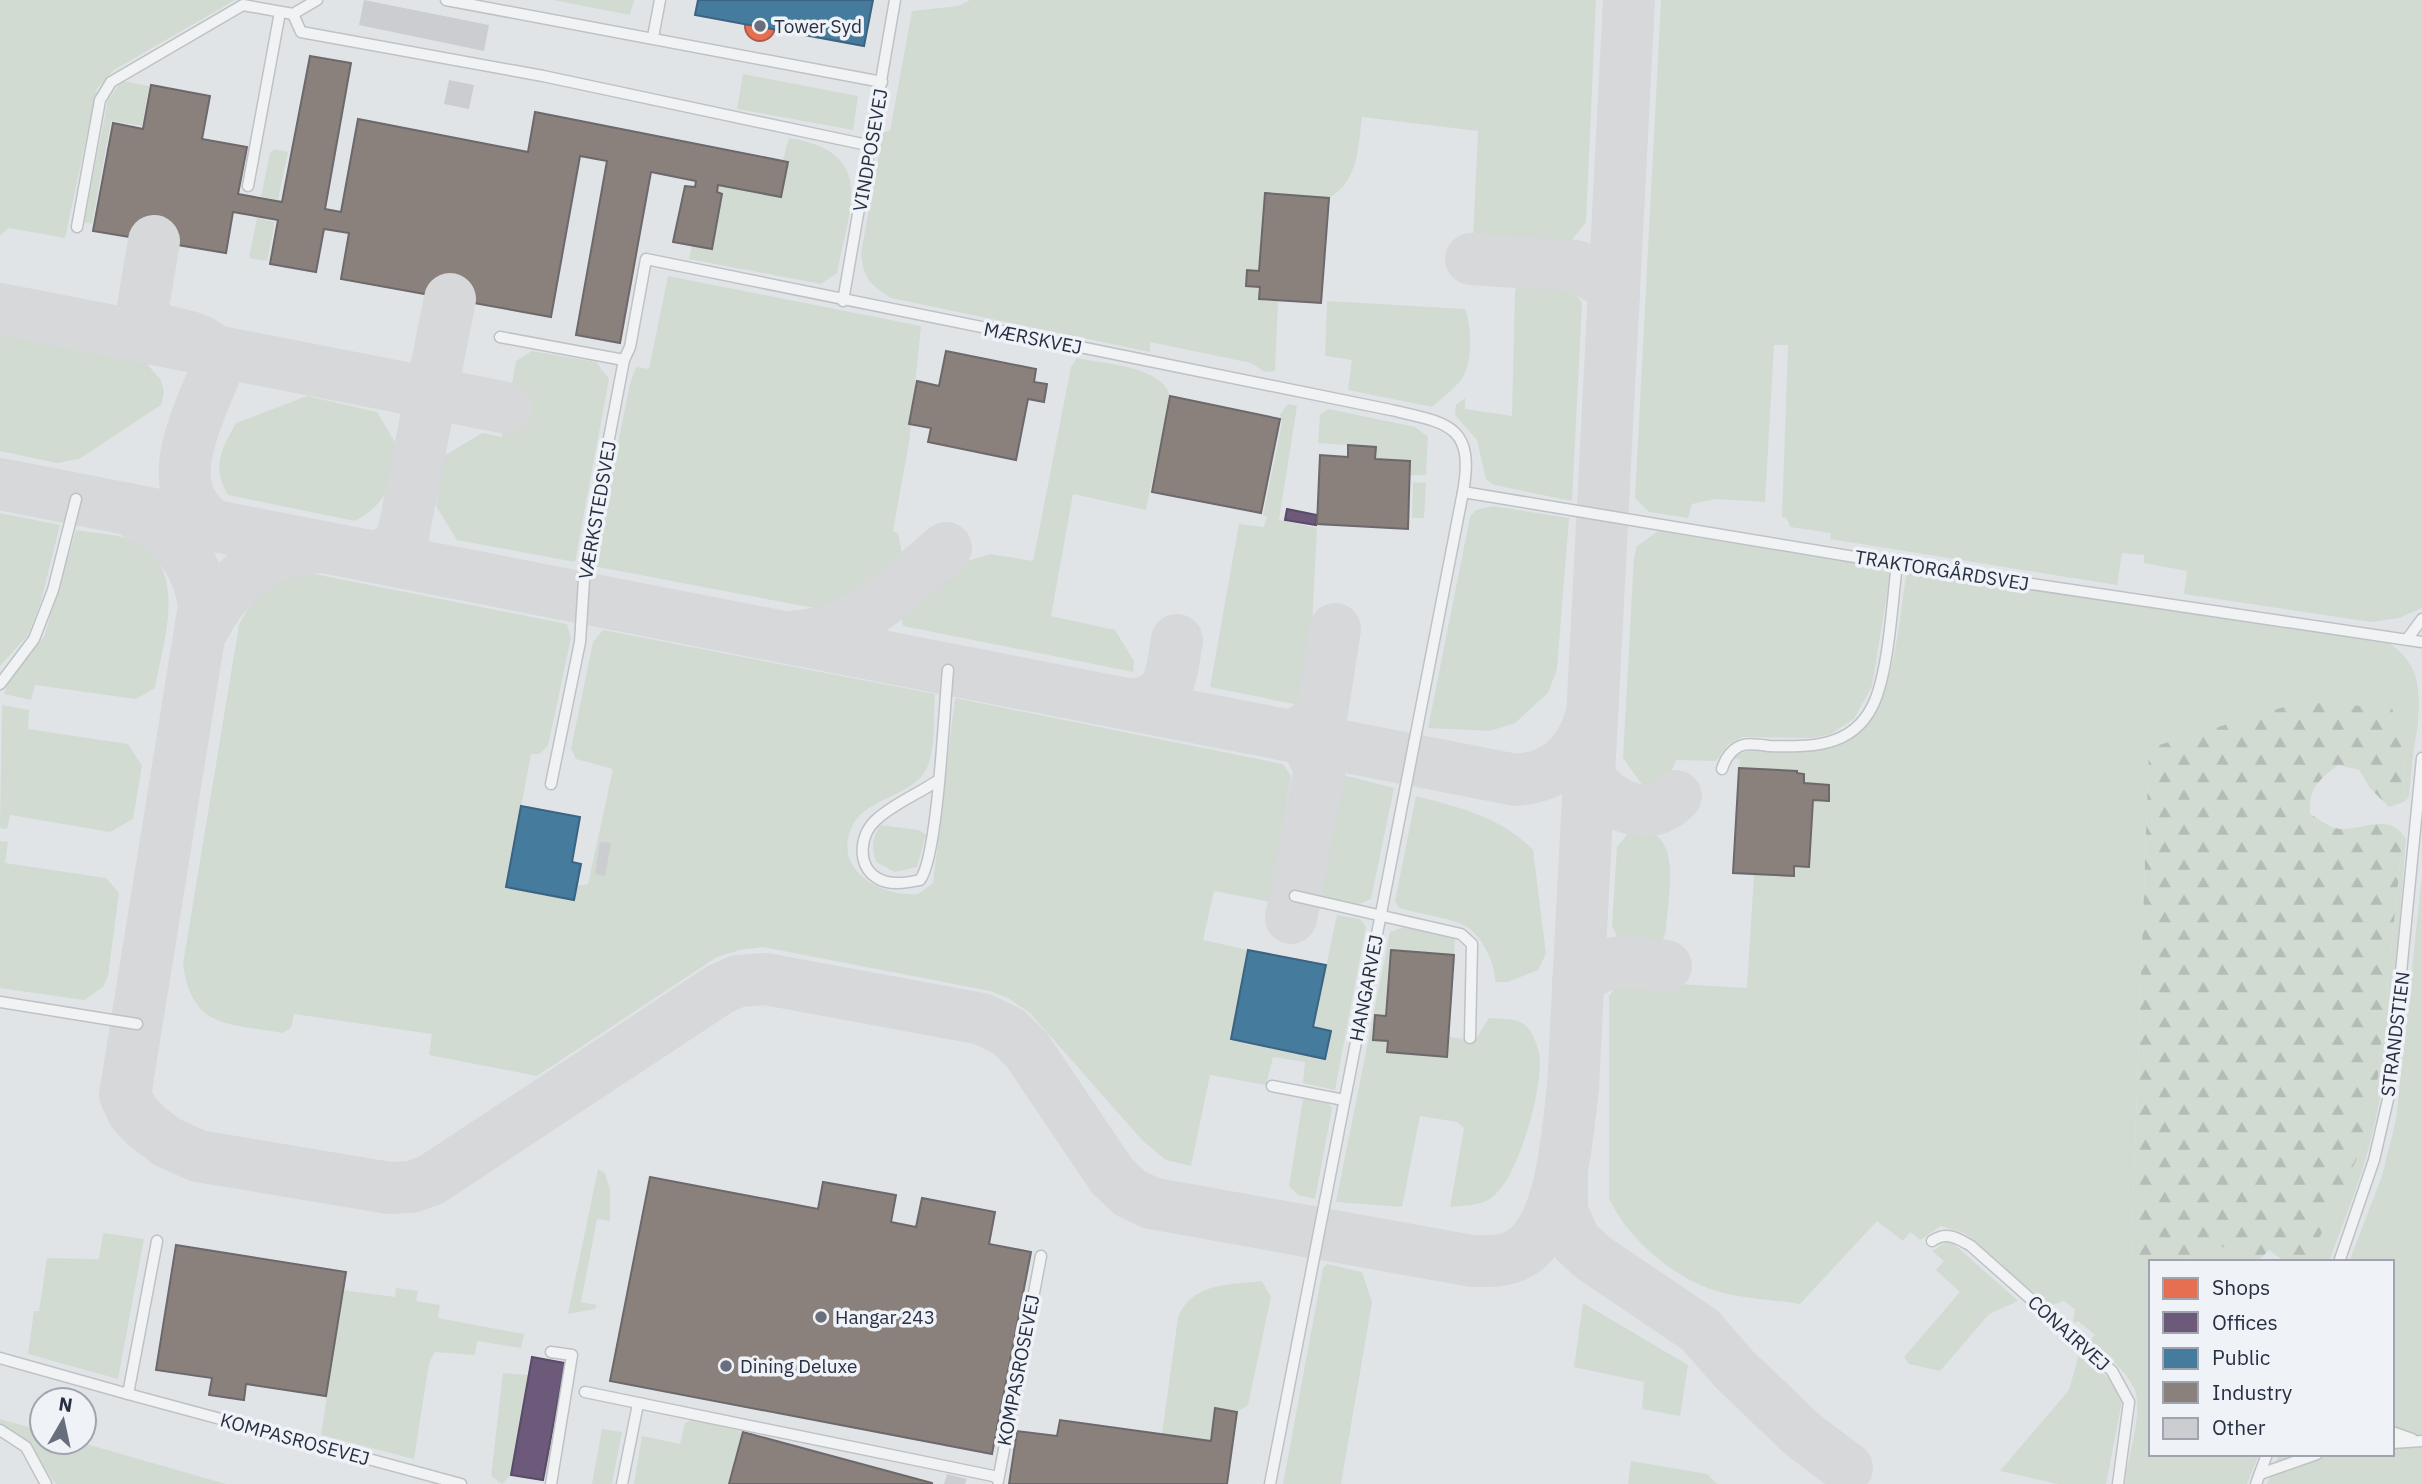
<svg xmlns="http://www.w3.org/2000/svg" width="2422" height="1484" font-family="'IBM Plex Sans',sans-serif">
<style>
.green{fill:#d1dbd2}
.forest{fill:url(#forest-firs)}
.shops{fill:#e76f51;stroke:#ad5c4c;stroke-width:2}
.offices{fill:#6d597a;stroke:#584c69;stroke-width:2}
.public{fill:#457b9d;stroke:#3c6482;stroke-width:2}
.industry{fill:#8a817c;stroke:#6c686b;stroke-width:2}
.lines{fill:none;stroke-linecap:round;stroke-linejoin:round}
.taxiway{stroke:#d6d8da;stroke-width:52}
.building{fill:#cbcdd1}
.service-casing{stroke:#bfc2c5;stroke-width:13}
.service{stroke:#f1f2f3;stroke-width:10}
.poi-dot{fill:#686e7c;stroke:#eff2f7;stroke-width:2.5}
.labels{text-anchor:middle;stroke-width:7;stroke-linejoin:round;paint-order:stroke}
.poi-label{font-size:19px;fill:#272f42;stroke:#eff2f7;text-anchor:start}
.street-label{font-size:19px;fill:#272f42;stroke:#eff2f7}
</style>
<defs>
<pattern id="forest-firs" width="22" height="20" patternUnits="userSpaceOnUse" patternTransform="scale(1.75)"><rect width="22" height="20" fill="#d1dbd2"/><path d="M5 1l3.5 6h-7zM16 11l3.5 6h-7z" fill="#b3bcb6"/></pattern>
</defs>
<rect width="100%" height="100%" fill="#e1e4e7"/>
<g class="green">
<polygon points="0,0 235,0 114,70 97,88 65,238 9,228 0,235"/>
<polygon points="553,0 634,0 630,15"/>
<path d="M970,0H1596L1586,222L1571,241L1550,246L1473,240L1478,131L1362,117C1358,148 1359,180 1329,198L1265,193L1259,271L1247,270L1246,285L1260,287L1259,299L1278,301L1275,371L1265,372L1251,363L1150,342V352L891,298C870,285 863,277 861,253L883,132L890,131L912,11L958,6Z"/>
<polygon points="1661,0 2422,0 2422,608 2399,618 2371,622 2184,594 2187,571 2144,563 2144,555 2122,553 2117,585 1830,539 1831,533 1790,527 1787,518 1782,517 1788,345 1774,345 1765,502 1715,499 1692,504 1688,518 1649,512 1635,498"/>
<polygon points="743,74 858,96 853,130 737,109"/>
<polygon points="122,81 149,86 142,126 111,121 92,224 84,222 108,100"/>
<path d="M789,138C878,152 849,208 837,273L821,284L689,259L692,245L712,249L722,194L717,192L718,185L781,197L788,162L783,160Z"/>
<polygon points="275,149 288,152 278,200 261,197 270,153"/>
<polygon points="257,218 275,222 267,261 249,258"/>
<polygon points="1542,273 1568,284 1582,303 1572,501 1494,485 1486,479 1477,440 1455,415 1456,405 1465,398 1465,409 1512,416 1515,290 1529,275"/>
<polygon points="668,276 921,326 909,443 893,531 898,533 902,553 841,602 819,609 593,566 630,384 636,367 649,369"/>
<path d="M1327,301L1465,309C1472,325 1473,366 1461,380C1453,390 1441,398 1432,407L1348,390L1352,360L1325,356Z"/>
<polygon points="0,332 145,362 161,380 164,392 161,405 79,459 57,463 0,451"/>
<polygon points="532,351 596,362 609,379 575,562 457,540 436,506 444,456 482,433 502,437 516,361"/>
<path d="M1077,358C1105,364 1162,366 1170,396L1146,510L1073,494L1051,616L1115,630L1134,661L1133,672L903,626L900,613L967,561L990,554L1033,561L1071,367Z"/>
<path d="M307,396L377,412L396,444C388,484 393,499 355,521L228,495C211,468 222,448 236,423Z"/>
<polygon points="1288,404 1297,406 1279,520 1317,528 1312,625 1299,705 1210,687 1239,524 1264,527 1267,516 1263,516 1282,423 1280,415"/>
<polygon points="1329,409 1415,427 1428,437 1426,475 1410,475 1410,461 1375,459 1375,447 1318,443 1320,414"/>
<polygon points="1413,482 1426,483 1424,518 1412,518"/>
<polygon points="1493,506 1569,518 1557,669 1548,693 1515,723 1490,731 1428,728 1470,517 1476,510"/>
<polygon points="0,513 60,525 41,601 28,635 0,666"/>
<path d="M76,530C92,533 128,535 140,543C188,575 163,643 155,688L136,699L35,685L31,700L4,694L10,678L44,637Z"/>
<path d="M1658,531L1891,569L1872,686L1854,719L1831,734L1813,738L1742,737L1729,744L1716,761L1676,760C1670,776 1665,790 1645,789L1623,758L1634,557L1637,546Z"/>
<path d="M294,570L567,624L571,638L548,746L539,754H531L506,887L574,900L577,886L588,884L613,769L576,759L571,749L593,642L603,630L935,694C933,717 937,754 924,773C910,795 868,799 854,823C829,868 880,897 918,894L933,883L955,698L1283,764L1291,776L1271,902L1214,891L1203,940L1248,950L1231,1039L1325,1059L1330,1031L1313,1027L1337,915L1360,919L1366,927L1335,1090L1303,1083L1305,1062L1273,1057L1266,1085L1210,1075L1191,1166L1166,1160L1142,1140L1030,1013L1008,998L990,991L763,947L740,950L717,957L537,1076L429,1055L432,1034L294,1014L291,1028L282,1033C227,1023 192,1029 183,964L239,625C252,598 266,583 294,570Z"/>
<path d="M1912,572L2387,642C2422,663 2422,696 2416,737C2412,757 2411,777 2409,797L2404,802L2403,753L2149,748L2131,1260L2146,1271L2151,1269V1454H2259L2247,1484H2123C2128,1460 2144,1410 2134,1388C2125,1369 2105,1355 2090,1340L2095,1335L2078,1321L2075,1323L2073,1321L2075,1309L2064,1301L2049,1306L1964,1233L1941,1226L1920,1240L1910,1232L1903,1241L1877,1221L1800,1304C1771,1299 1735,1299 1708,1288C1668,1273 1627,1237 1609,1198V996L1617,985L1626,981L1747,988L1754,874L1793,876L1794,866L1809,867L1813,800L1828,801L1829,785L1804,783V774L1797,771L1739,768L1740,759H1734V756C1761,743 1795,753 1824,749C1894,741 1897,629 1906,577Z"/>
<polygon points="2,705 29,710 28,729 128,744 142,766 133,819 110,832 10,815 7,829 0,828"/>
<polygon points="1343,775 1394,788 1371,899 1359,904 1320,896"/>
<path d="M1416,796C1460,808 1500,816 1533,850L1546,954L1538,970L1508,982H1495C1496,965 1483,939 1469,928C1457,919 1416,913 1399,908L1395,901Z"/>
<path d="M881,825L919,830L926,835L917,867L895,872L876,862C871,847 872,837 881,825Z"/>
<path d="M1643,830C1684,837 1667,901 1666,931L1662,942L1652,949C1632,949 1619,947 1612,925L1617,847L1629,832Z"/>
<path d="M2403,835L2406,838C2397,943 2395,1060 2365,1161C2355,1195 2341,1228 2329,1262H2308L2360,1152L2378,1077Z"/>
<polygon points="0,841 8,842 5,863 106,878 119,893 108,976 103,987 84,1000 0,988"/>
<polygon points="2422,874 2422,1484 2267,1484 2279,1454 2392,1454 2392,1262 2349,1262 2382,1176 2396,1120"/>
<path d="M1404,927L1455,937L1454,955L1391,951L1386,1016L1375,1015L1373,1040L1388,1041L1387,1052L1446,1057L1448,1037L1475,1040L1489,1018C1502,1019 1520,1017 1529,1029C1533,1034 1538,1047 1539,1053C1545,1084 1518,1181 1491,1198C1480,1206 1462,1206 1450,1207L1464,1128L1457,1122L1420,1116L1402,1207L1336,1202L1390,932Z"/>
<polygon points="1303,1099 1329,1103 1332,1109 1315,1199 1298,1195 1289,1186"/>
<polygon points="598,1169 605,1173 610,1190 610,1221 597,1219 581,1302 597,1305 595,1309 568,1314"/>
<polygon points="103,1233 144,1239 118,1379 28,1354 34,1311 39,1311 47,1258 99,1259"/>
<polygon points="1948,1241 1954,1244 2018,1301 1989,1314 1940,1371 1909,1364 1904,1357 1960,1292 1936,1270 1944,1261 1932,1251"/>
<polygon points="2221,1246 2247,1262 2174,1262"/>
<polygon points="1327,1264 1362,1272 1372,1302 1341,1484 1283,1484 1323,1268"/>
<path d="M1262,1281L1271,1297L1248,1405L1237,1412L1215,1409L1211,1441L1162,1434L1178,1317C1193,1282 1229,1285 1262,1281Z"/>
<polygon points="396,1288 418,1291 416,1301 440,1305 438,1318 524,1334 521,1348 477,1341 475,1355 435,1352 429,1363 414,1459 321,1435 343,1290 395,1297"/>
<polygon points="1583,1303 1688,1365 1680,1416 1642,1409 1644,1382 1574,1367"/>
<polygon points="2079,1354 2111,1380 2122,1401 2106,1484 2058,1484 2000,1471 2069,1390"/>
<polygon points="503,1373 529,1375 511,1475 502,1484 491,1476"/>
<path d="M0,1419L42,1431V1442H79L226,1484H56C37,1461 30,1436 0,1425Z"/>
<polygon points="693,1419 743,1432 729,1484 634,1484 642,1436 680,1444 685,1423"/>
<polygon points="602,1429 622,1432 612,1484 592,1484"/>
<polygon points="1631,1461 1707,1474 1717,1484 1628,1484"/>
</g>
<path class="forest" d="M2300,702L2392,708L2403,753L2404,802L2389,807L2370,788L2359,770L2338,765C2318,781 2309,787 2310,814C2319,819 2330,828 2340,829C2362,830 2388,814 2403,835L2378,1077L2360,1152L2308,1262H2285L2269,1250L2257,1262H2247L2221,1246L2174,1262H2151V1269L2146,1271L2131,1260L2149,748Z"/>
<circle class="shops" cx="760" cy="26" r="15"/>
<g class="offices">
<polygon points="1287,509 1317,515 1316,525 1285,520"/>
<polygon points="532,1357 565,1363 543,1480 511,1475"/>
</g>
<g class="public">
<polygon points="698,0 873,0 864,46 695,15"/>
<polygon points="521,806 580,817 572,862 581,864 574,900 506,887"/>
<polygon points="1248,950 1326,965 1313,1027 1331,1031 1325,1059 1231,1039"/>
</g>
<g class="industry">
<polygon points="310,56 351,63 325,209 341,212 358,119 528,152 535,112 788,162 781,197 718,185 717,192 722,194 712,249 673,242 685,186 695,187 696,181 651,172 620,343 576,335 607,161 580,156 551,317 341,279 349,233 324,229 316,272 270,264 278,220 233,212 226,253 93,231 113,123 143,129 151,85 210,96 202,139 247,147 238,194 282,202"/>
<polygon points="1265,193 1329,198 1321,303 1259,299 1260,287 1246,286 1247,270 1259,271"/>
<polygon points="946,351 1036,369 1034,382 1047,384 1044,402 1028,399 1016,460 928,442 931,428 909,424 917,381 939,386"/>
<polygon points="1170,396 1280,419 1261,513 1152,492"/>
<polygon points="1348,445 1376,447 1375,459 1410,461 1408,529 1317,524 1320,455 1348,457"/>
<polygon points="1739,768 1797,771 1797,773 1804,774 1804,783 1829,785 1829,801 1813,800 1809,867 1794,866 1794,876 1733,873"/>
<polygon points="1391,950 1454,955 1447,1057 1387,1052 1388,1041 1373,1040 1375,1015 1386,1016"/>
<polygon points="650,1177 818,1209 823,1182 896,1195 891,1222 916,1227 922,1198 995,1212 989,1244 1031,1252 992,1454 610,1381"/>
<polygon points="176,1245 346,1272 326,1396 246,1384 244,1400 209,1395 212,1378 156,1370"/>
<polygon points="1215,1408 1237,1412 1227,1484 1009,1484 1017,1431 1057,1436 1060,1420 1211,1441"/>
<polygon points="743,1432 932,1483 932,1484 729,1484"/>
</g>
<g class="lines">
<g class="taxiway">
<path d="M154,241L141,318C158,339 202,328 215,356C220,369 209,386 205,397C187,442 166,495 215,527"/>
<polyline points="1471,259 1576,266 1606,282 1614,296"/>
<polyline points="0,309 507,408"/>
<path d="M0,484L1516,780C1557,777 1580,754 1591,717"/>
<path d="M127,509C170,529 197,557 204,606L125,1095L133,1112L145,1125L167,1142L198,1156L389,1188L411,1187L431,1180L720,989L738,981L766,979L982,1019L1009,1032L1027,1050L1112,1176L1130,1193L1151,1203L1472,1261C1485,1261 1502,1262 1515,1256C1563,1235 1567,1133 1573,1087L1629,0"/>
<polyline points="375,557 395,549 403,535 450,299"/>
<path d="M203,629C227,583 260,551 315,548"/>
<path d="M797,636C858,633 902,585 946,548"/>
<path d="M1133,705C1173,699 1171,674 1177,640"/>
<polyline points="1290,736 1307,729 1322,712 1335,629"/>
<path d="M1588,777C1608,804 1648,826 1676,796"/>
<polyline points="1291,918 1320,768 1308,745 1297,737"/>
<path d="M1578,983C1605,954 1630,963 1666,966"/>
<polyline points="1562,1175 1562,1211 1575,1241 1592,1257 1700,1330 1734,1369 1803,1435 1847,1468"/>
</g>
</g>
<g class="building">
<polygon points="364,0 489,25 484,51 359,25"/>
<polygon points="449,80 474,85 469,109 444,104"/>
<polygon points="600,842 611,843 605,876 595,874"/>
<polygon points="947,1474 967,1479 965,1484 944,1484"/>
</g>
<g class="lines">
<defs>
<g id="service">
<polyline points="446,0 882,82"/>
<polyline points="293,14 301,32 543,76 872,146"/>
<polyline points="653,37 660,0"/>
<polyline points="248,186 280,12"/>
<polyline points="77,227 100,100 111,82 243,5 293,14 317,0"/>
<polyline points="843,301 895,0"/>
<polyline points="500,337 624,360 585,564 580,642 551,784"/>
<path d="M624,360L630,347L646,259L1391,410C1448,423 1475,425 1463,492L1270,1484"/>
<polyline points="1463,492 1897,564 2422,642"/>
<polyline points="2408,638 2422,619"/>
<polyline points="0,684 34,639 53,590 76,499"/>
<path d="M1722,769C1725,759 1732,748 1743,745C1750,743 1762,745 1769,746C1810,747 1851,748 1872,707C1889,674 1892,602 1897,564"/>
<path d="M937,781C918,794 893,804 876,820C860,834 856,865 877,878C889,886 907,883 920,880C938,857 944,709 948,670"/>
<polyline points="1295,896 1461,934 1472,944 1470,1038"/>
<polyline points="0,1002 137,1024"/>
<polyline points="1272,1086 1344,1100"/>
<polyline points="157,1241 128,1394 461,1484"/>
<path d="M1932,1241C1947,1231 1957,1238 1971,1246L2112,1371L2129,1402L2118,1484"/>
<polyline points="2339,1262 2374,1160 2389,1095 2422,758"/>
<polyline points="0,1358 128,1394"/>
<polyline points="585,1392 998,1477"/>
<polyline points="0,1430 26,1447 46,1484"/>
<polyline points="2392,1432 2412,1439"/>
<polyline points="2392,1443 2422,1441"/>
<polyline points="2260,1474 2317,1454"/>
<polyline points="998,1481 1041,1256"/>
<polyline points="551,1484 572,1355 551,1352"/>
<polyline points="622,1484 638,1404"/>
<polyline points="2256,1484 2267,1454"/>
</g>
</defs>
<use href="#service" class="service-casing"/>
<use href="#service" class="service"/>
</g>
<g class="poi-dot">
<circle cx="760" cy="26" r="7"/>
<circle cx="821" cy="1317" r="7"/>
<circle cx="726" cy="1366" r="7"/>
</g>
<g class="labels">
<g class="poi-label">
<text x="774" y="33">Tower Syd</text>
<text x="835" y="1324">Hangar 243</text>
<text x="740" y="1373">Dining Deluxe</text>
</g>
<g class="street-label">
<text transform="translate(870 150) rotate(-80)" y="7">VINDPOSEVEJ</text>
<text transform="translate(1033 338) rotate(11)" y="7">MÆRSKVEJ</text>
<text transform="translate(597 510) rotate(-80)" y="7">VÆRKSTEDSVEJ</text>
<text transform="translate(1942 570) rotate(9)" y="7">TRAKTORGÅRDSVEJ</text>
<text transform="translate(1366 988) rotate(-79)" y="7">HANGARVEJ</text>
<text transform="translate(2395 1034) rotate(-83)" y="7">STRANDSTIEN</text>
<text transform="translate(2069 1333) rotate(42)" y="7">CONAIRVEJ</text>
<text transform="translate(1018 1370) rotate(-79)" y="7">KOMPASROSEVEJ</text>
<text transform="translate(295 1439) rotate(15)" y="7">KOMPASROSEVEJ</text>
</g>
</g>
<rect x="2149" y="1260" width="245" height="196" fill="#eff2f7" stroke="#9fa4af" stroke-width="2"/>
<rect x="2163" y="1278" width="35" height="21" fill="#e76f51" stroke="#9fa4af" stroke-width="2"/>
<text x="2212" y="1295" font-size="21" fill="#272f42">Shops</text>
<rect x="2163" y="1312" width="35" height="21" fill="#6d597a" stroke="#9fa4af" stroke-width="2"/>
<text x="2212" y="1330" font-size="21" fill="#272f42">Offices</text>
<rect x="2163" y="1348" width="35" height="21" fill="#457b9d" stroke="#9fa4af" stroke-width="2"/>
<text x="2212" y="1365" font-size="21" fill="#272f42">Public</text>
<rect x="2163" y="1382" width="35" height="21" fill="#8a817c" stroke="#9fa4af" stroke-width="2"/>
<text x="2212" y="1400" font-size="21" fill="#272f42">Industry</text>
<rect x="2163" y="1418" width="35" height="21" fill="#cbcdd1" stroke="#9fa4af" stroke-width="2"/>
<text x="2212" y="1435" font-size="21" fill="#272f42">Other</text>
<g transform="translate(63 1421) rotate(9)"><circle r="33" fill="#eff2f7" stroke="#9fa4af" stroke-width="2"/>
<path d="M0-5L12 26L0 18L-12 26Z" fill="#686e7c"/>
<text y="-10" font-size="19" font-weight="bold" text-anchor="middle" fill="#272f42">N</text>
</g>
</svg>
